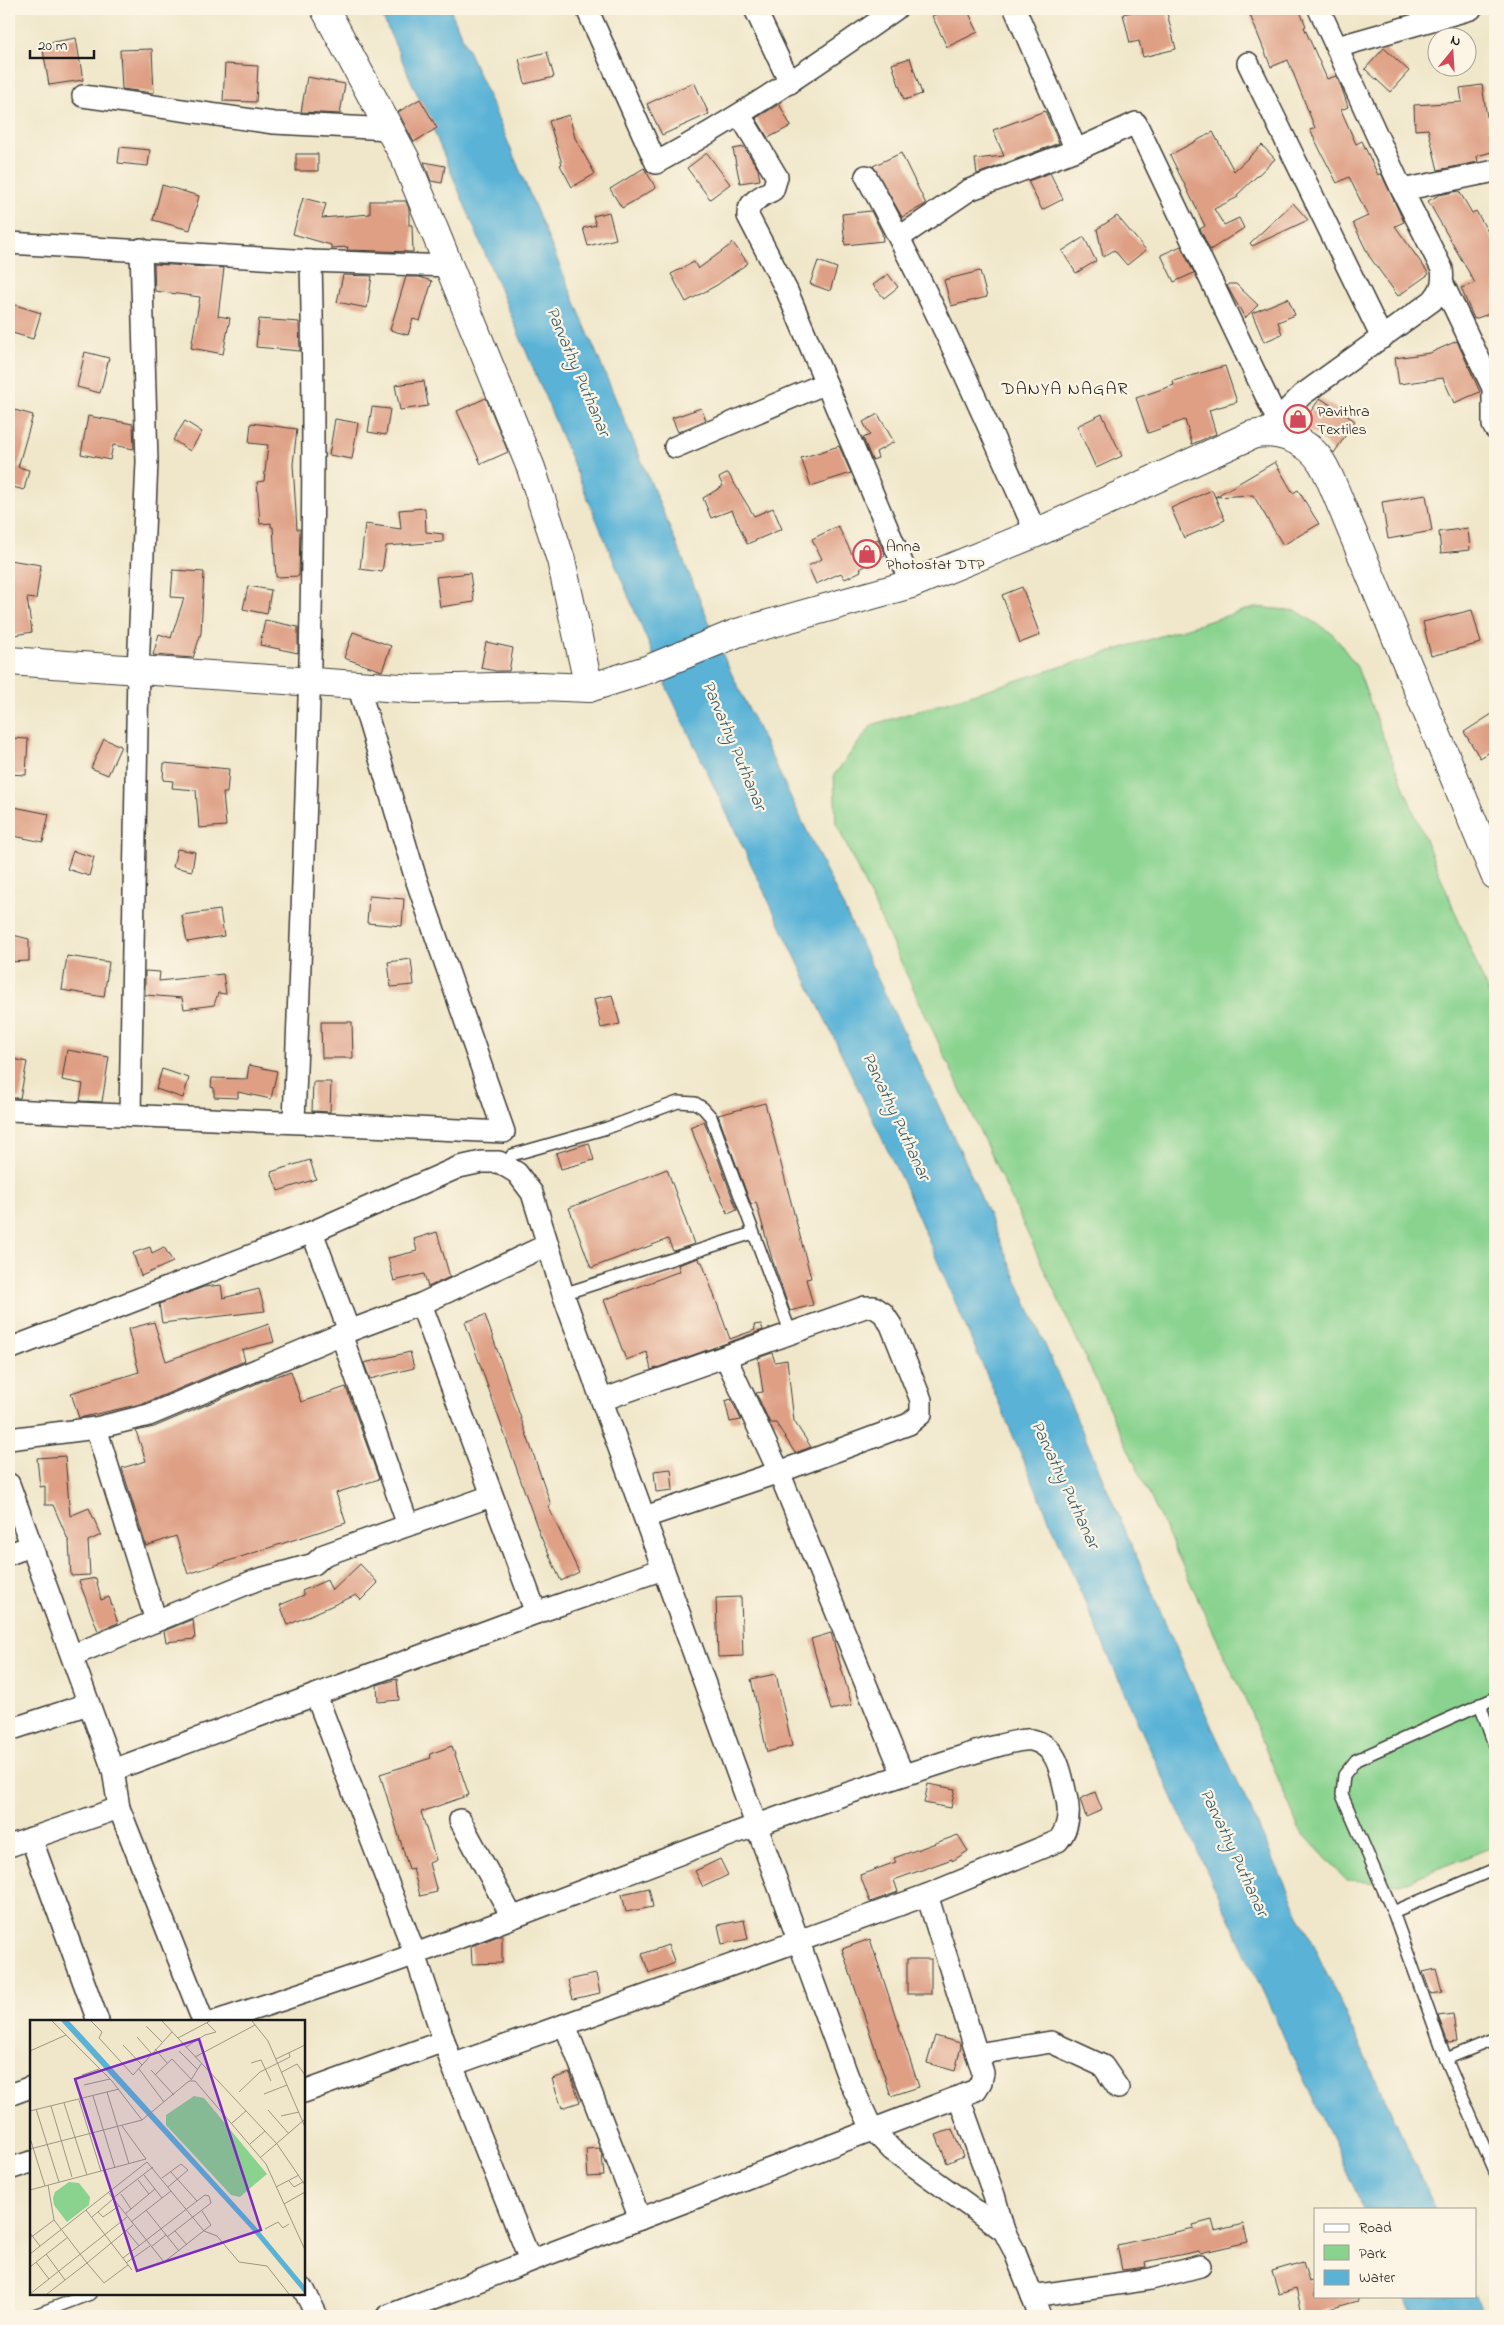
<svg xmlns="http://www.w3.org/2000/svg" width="1504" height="2325" font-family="'Indie Flower',sans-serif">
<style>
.green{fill:#89d38f;stroke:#527856}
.water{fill:#5ab3d7;stroke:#3b687a}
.building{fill:#de9f84}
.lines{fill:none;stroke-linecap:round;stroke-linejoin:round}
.lane-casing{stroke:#3c3a36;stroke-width:14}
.street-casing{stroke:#3c3a36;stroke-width:24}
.secondary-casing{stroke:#3c3a36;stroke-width:30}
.lane{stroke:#fff;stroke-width:11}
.street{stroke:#fff;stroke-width:21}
.secondary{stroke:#fff;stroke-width:28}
.labels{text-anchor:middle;stroke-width:4.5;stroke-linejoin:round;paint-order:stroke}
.poi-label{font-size:16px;fill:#1c1c1c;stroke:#fcf5e5;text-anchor:start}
.water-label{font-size:18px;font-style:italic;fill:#355867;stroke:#fcf5e5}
.neighbourhood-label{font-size:18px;letter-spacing:1px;fill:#1c1c1c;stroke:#fcf5e5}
.inset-road{fill:none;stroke:#9b9684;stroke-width:1}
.view{fill:#7b2cbf;fill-opacity:0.15;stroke:#7b2cbf;stroke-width:2.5}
.inset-edge{fill:none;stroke:#1c1c1c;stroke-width:2.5}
</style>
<rect width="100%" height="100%" fill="#fcf5e5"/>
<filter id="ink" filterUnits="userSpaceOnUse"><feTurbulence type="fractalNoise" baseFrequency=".02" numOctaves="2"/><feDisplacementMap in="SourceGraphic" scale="10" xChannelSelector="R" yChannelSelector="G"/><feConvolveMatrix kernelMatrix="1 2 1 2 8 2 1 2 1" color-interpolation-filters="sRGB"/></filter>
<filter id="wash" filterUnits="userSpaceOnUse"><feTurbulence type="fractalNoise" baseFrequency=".0096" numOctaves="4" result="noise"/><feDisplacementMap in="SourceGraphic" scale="20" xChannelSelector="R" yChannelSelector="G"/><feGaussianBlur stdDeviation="1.12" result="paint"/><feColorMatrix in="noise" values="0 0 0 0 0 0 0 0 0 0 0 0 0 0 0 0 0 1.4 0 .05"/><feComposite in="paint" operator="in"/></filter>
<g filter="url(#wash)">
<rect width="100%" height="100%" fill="#f0e7ca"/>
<polygon class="green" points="1255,607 1297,611 1333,634 1357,667 1381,732 1495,1009 1495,1846 1399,1884 1347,1881 1299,1829 1248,1706 836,823 834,775 872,725"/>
<g class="water">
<polygon points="379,9 450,9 494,109 726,662 967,1165 1191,1682 1436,2209 1364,2209 1131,1708 907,1191 667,688 435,134"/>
<polygon points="1405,2296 1475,2296 1484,2316 1413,2316"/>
</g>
<g id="blocks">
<g class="building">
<polygon points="948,9 967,9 978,32 947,47 932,16"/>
<polygon points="1144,9 1166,9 1176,49 1143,57 1139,41 1130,43 1123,14"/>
<polygon points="1265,9 1299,9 1306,26 1304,27 1327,79 1336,76 1341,86 1348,107 1341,110 1356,144 1362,141 1378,175 1381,173 1404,222 1395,226 1429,274 1398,296 1369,256 1353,223 1368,216 1349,177 1337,183 1323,156 1310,130 1315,128 1288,60 1271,67 1250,15"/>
<polygon points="76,38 83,80 49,85 42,44"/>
<polygon points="1384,48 1409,71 1390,92 1365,69"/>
<polygon points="152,49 154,93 122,89 120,50"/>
<polygon points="547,52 554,77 525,84 519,59"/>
<polygon points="910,58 922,94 904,100 892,64"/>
<polygon points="225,64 258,66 256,102 223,101"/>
<polygon points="307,77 345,84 340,114 301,112"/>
<polygon points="694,82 709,114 662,135 647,104"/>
<polygon points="1482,85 1489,130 1495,128 1495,151 1477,156 1478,162 1438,170 1428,129 1415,130 1414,105 1462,102 1460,88"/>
<polygon points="420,99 437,128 414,142 398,112"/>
<polygon points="779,104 791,126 768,138 756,118"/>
<polygon points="1045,111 1059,143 977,174 975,159 1004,156 993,130"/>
<polygon points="569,115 575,138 595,174 572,187 560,165 562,164 549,121"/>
<polygon points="1213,132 1234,171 1262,145 1275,159 1237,195 1238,197 1214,209 1224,225 1239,218 1244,228 1210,250 1200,229 1205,226 1170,155"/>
<polygon points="120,147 150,150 148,166 118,163"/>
<polygon points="744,147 758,169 760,180 740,183 733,149"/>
<polygon points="707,153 730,184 710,199 687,168"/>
<polygon points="901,153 926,204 902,217 873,166"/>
<rect x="296" y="154" width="22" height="17"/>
<polygon points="424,162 445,166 442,183 431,181"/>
<polygon points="644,168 656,188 622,208 610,189"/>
<polygon points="1050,173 1063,199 1042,210 1028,181"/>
<polygon points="162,185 199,196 190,230 153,220"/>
<polygon points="1459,191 1472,213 1476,211 1495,244 1495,312 1474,319 1461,288 1475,283 1428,201 1439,195"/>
<polygon points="303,198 326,204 322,218 370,214 370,201 406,201 409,209 409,225 412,225 413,252 347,250 348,247 331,248 331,245 293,234"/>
<polygon points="1293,203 1308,220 1252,246 1250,243"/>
<polygon points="871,211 882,233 883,241 845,245 842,214"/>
<polygon points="609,212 616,239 588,246 583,228 596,225 593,216"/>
<polygon points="1117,216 1146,250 1127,265 1114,250 1103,257 1097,229"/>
<polygon points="1084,237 1096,261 1076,273 1062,251"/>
<polygon points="733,243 748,263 717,285 686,302 671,274 694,262 698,269"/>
<polygon points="1181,246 1194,273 1174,282 1161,255"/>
<polygon points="818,261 837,268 830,291 810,284"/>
<polygon points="154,264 224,268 218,316 230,318 223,354 191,348 200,297 155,291"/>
<polygon points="980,271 987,297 951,306 944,280"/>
<polygon points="888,274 898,287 884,298 873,285"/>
<polygon points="343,275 372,276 367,308 337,302"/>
<polygon points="406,277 419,277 432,281 420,321 413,319 408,335 390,330"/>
<polygon points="1230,284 1236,284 1258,305 1245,318 1227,286"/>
<polygon points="1288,298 1295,315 1278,322 1282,334 1264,342 1252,313"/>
<polygon points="9,303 41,313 33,339 9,332"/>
<polygon points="259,319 299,322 300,351 256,347"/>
<polygon points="1457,341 1480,392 1454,403 1443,378 1399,384 1395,358 1430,353"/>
<polygon points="85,352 109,358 100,393 77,387"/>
<polygon points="1225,366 1237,402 1209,410 1216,434 1192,444 1185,420 1148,433 1136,398 1174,385 1173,381"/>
<polygon points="424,381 428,406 400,410 395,385"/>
<polygon points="486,398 508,452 481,464 457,411"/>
<polygon points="1320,398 1355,421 1334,453 1319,437 1301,426"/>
<polygon points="372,407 390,409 386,435 368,432"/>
<polygon points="701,408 706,420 678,432 672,418"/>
<polygon points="11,409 33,415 18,467 29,470 24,490 9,486 9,418"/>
<polygon points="878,414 894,442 876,452 878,458 872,460 863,438 870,435 863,422"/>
<polygon points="1102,414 1122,456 1096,468 1077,426"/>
<polygon points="88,416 133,424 134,449 113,445 110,460 81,454"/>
<polygon points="335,419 358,423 352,459 329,455"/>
<polygon points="185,421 202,432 190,451 173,440"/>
<polygon points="251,423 297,429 293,464 297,529 300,529 299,576 276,577 273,527 271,527 271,523 260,524 257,482 264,481 268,445 249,443"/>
<polygon points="839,446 851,473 811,486 801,458"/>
<polygon points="1275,462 1293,493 1298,490 1319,524 1283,545 1253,495 1215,497 1225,520 1184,538 1171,508 1212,490 1215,497"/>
<polygon points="728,473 754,516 773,508 782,529 747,544 732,510 711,518 703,498 723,486 719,478"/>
<polygon points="1426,495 1432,531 1388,539 1382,502"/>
<polygon points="425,508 426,532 443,534 443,542 386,546 382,572 360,569 365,524 401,529 399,510"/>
<polygon points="838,526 852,554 878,539 885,555 860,569 861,571 845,579 841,573 816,584 808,566 822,559 812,539"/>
<polygon points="1468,528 1470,550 1441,553 1439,532"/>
<polygon points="9,560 41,565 36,599 27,598 32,632 9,636"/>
<polygon points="173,570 204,572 201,633 193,658 153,655 159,634 171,638 184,598 171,597"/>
<polygon points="470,573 474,602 440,607 436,577"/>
<polygon points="248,586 271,590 267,614 243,609"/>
<polygon points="1022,587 1040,635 1020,643 1002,595"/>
<polygon points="1472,610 1481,643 1431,656 1423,622"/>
<polygon points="265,620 298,627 298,653 260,645"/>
<polygon points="353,632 391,646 382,671 344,658"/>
<polygon points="486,642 513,648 509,671 496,671 481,668"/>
<polygon points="1495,712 1495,749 1480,758 1464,732"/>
<polygon points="9,738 28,739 26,775 9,774"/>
<polygon points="104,739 121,746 108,775 91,768"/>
<polygon points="164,763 229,769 227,793 223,793 226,826 199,828 196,790 172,788 173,781 163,780"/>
<polygon points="9,806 49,814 43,842 9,835"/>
<polygon points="177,849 195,852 192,871 173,867"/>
<polygon points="73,851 94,857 89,876 67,869"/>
<polygon points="369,896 404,899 402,926 367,923"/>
<polygon points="220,910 224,936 187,942 182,915"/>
<polygon points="9,934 29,939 29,961 9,962"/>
<polygon points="67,956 109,962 104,997 62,990"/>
<polygon points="411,959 414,985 391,987 388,962"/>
<polygon points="145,971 160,972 159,981 223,974 226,994 218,993 214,1005 184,1009 182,998 145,995"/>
<polygon points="612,995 620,1024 601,1028 594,999"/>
<polygon points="321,1022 352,1022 353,1058 322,1058"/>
<polygon points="67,1050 109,1057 102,1102 80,1101 83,1084 62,1080"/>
<polygon points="9,1058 27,1062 20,1098 9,1098"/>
<polygon points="249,1065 277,1071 271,1099 238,1092 238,1098 214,1097 214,1088 211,1087 212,1078 247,1079"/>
<polygon points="162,1069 189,1078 183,1098 156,1089"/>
<polygon points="313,1082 331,1082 330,1112 312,1111"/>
<polygon points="765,1103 811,1278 806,1279 813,1305 790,1311 772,1259 756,1202 751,1205 718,1115"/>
<polygon points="704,1121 737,1210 728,1214 690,1127"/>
<polygon points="589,1143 594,1160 561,1169 556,1153"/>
<polygon points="310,1160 316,1179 278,1191 271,1172"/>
<polygon points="667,1169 694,1244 673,1251 668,1239 591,1268 569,1208"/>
<polygon points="437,1232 450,1277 428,1287 424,1274 394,1281 388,1258 417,1251 414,1239"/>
<polygon points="150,1247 152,1253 164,1247 173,1262 141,1276 133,1253"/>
<polygon points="699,1258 700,1262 702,1262 730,1339 755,1330 754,1325 761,1324 763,1330 651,1370 647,1352 626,1360 604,1300 680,1271 678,1265"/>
<polygon points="221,1285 223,1298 259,1289 265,1311 162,1323 159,1304 204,1287"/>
<polygon points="485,1315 551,1505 548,1506 579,1572 561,1581 540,1535 465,1322"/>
<polygon points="154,1322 166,1361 269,1324 274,1342 242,1350 245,1361 145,1403 79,1418 71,1393 139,1372 128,1329"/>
<polygon points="410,1352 414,1368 370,1379 364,1363"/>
<polygon points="772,1353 775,1362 787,1360 794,1421 811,1447 795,1453 776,1423 770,1423 756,1393 763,1392 758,1358"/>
<polygon points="291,1371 301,1402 346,1387 379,1479 336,1493 346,1523 188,1574 176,1536 146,1546 122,1468 146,1461 136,1431 154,1427 265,1380"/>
<polygon points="731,1399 741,1420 730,1422 725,1401"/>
<polygon points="65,1456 70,1516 89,1508 101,1535 88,1541 90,1575 71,1576 69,1542 53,1505 45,1505 45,1486 40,1487 37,1458"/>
<polygon points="671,1469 673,1490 656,1492 654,1471"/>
<polygon points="360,1564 378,1583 361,1600 356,1595 288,1625 280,1605 304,1595 302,1591 327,1580 332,1591"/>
<polygon points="96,1578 101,1600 109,1597 118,1623 98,1631 79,1581"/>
<polygon points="741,1597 743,1656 718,1657 716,1598"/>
<polygon points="193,1619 195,1639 166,1642 164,1631"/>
<polygon points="831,1633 852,1705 831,1710 811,1639"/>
<polygon points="776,1674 792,1746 767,1752 751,1679"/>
<polygon points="397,1679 399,1700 378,1702 377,1685"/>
<polygon points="452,1746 469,1795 421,1812 436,1860 429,1863 437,1892 420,1896 413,1868 409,1869 380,1774 431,1758 430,1754"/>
<polygon points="928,1784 955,1789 951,1808 924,1803"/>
<polygon points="1095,1792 1102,1810 1086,1817 1080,1799"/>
<polygon points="958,1835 968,1851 952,1861 952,1859 894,1880 898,1892 870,1902 860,1875 896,1862 894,1858"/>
<polygon points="720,1859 728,1875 703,1887 695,1871"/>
<polygon points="649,1888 653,1907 626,1912 622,1894"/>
<polygon points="744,1920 748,1939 722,1944 718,1925"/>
<polygon points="499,1936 502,1936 502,1963 472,1964 471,1946"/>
<polygon points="870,1939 919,2087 891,2096 842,1949"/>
<polygon points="668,1945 675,1963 649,1973 642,1954"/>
<rect x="907" y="1959" width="24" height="35"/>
<polygon points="1436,1969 1442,1992 1431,1994 1423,1972"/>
<polygon points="596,1974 600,1993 573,1999 568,1980"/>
<polygon points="1453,2014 1457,2042 1448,2043 1438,2016"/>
<polygon points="935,2036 960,2043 961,2046 955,2071 927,2063"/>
<polygon points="570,2073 580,2102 562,2108 552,2079"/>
<polygon points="952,2129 963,2156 947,2163 936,2135"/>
<polygon points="599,2148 602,2156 604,2176 588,2177 586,2149"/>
<polygon points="1212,2220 1215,2231 1243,2224 1248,2242 1200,2253 1199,2251 1145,2262 1146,2267 1122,2270 1117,2245 1194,2228 1193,2225"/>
<polygon points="1303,2262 1309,2282 1315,2280 1315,2296 1357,2296 1358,2301 1315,2313 1315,2316 1303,2316 1296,2289 1279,2294 1272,2271"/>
</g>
</g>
</g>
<g filter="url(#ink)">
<use href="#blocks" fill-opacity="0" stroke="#3c3a36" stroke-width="1"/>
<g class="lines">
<defs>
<g id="lane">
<polyline points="512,1155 607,1128 678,1102 695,1103 703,1108 711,1117 791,1334"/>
<polyline points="563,1294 753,1233"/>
<polyline points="1495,1698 1356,1760 1344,1775 1342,1795 1393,1912 1446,2059 1495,2172"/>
<polyline points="1480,1704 1495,1748"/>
<polyline points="1393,1912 1495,1869"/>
<polyline points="1446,2059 1495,2039"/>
<polyline points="32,2316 90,2294"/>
</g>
<g id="street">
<path d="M587,9L656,163C740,117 818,64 896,9"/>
<polyline points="755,9 790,83"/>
<polyline points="1015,9 1076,150"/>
<polyline points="1337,47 1471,9"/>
<polyline points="1248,63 1382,338"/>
<polyline points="83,96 274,123 390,129"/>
<path d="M740,115L777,177L773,190C762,196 747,202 748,216L787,291L911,584"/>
<path d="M866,176C930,292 982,412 1036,533"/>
<polyline points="1402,190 1495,171"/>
<polyline points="900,237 969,190 1076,150 1136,123 1277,419"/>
<polyline points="9,243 311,261 448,266"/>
<polyline points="1443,284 1493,388 1493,425 1495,429"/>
<path d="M1268,429L1302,395L1432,301C1441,291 1444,283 1442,269L1402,190L1319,9"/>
<polyline points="675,447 826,383"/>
<polyline points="9,1110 504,1132 415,876 358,685"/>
<polyline points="130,1115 138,670 147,462 141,249"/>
<path d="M294,1121C305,834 318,548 311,261"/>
<polyline points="312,1232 349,1331"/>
<polyline points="421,1304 536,1613"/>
<polyline points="341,1334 408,1525"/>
<polyline points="9,1349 312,1232 459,1167 482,1162 499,1162 517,1173 532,1193 563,1294 848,2077 872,2129 892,2150 1004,2231 1014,2250 1040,2316"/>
<polyline points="726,1358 779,1472 903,1775"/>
<polyline points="602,1400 865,1307 874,1307 883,1313 891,1325 921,1400 921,1414 909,1424 779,1472 645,1517"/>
<polyline points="96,1428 156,1621"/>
<polyline points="9,1439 96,1428 149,1415 349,1331 421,1304 547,1245"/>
<polyline points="9,1484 113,1770 119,1808 203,2021"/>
<polyline points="9,1554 31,1546"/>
<polyline points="73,1655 256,1580 314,1564 324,1555 491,1496"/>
<polyline points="316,1695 415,1954 452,2065 530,2260"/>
<polyline points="9,1730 88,1704"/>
<polyline points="113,1770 536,1613 663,1569"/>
<polyline points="460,1820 512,1917"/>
<polyline points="31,1838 98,2021"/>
<polyline points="9,1846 119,1808"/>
<path d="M217,2021C284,1999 352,1978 418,1953C586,1891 752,1822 923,1769C943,1763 1016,1737 1032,1740C1058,1746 1061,1773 1066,1795C1070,1811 1069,1828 1058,1841L927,1895L452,2065"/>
<polyline points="565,2025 640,2219"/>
<polyline points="977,2054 1051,2042 1103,2066 1118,2088"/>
<polyline points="304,2092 444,2041"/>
<polyline points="9,2095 31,2087"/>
<polyline points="959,2098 994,2195 1004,2231"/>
<polyline points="9,2169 31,2162"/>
<polyline points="304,2290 317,2316"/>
<polyline points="1032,2296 1151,2279 1200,2266"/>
<polyline points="387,2316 976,2090 981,2082 983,2073 927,1895"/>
</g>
<g id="secondary">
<polyline points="325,9 405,158 531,468 561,560 589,688"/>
<path d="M9,661L415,689L540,686L589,688L649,669L737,633L911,584L1036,533L1252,435C1277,429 1308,440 1322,463C1327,471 1330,479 1334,488L1495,875"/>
</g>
</defs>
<use href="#lane" class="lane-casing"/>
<use href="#street" class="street-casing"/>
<use href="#secondary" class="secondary-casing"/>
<use href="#lane" class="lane"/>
<use href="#street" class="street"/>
<use href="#secondary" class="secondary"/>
</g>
</g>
<defs>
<symbol id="shop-ring" viewBox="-11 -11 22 22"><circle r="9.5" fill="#fcf5e5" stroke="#d1495b" stroke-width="1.5"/><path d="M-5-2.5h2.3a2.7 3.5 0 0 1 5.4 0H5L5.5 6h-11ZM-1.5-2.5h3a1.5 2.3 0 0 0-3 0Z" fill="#d1495b"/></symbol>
</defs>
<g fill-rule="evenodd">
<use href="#shop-ring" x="1282" y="403" width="32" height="32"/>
<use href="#shop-ring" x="851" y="538" width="32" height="32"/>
</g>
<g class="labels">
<g class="poi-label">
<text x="1317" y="416">Pavithra<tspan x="1317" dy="18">Textiles</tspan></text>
<text x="886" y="551">Anna<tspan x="886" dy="18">Photostat DTP</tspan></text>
</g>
<g class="water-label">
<text transform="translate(579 371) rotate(67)" y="6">Parvathy Puthanar</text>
<text transform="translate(735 745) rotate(67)" y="6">Parvathy Puthanar</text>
<text transform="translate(897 1116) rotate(65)" y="6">Parvathy Puthanar</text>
<text transform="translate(1066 1484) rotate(65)" y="6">Parvathy Puthanar</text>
<text transform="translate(1235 1852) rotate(65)" y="6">Parvathy Puthanar</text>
</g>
<g class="neighbourhood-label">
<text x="1065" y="394">DANYA NAGAR</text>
</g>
</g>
<g transform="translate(30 2020)">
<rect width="275" height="275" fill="#f0e7ca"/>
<path d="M164,76L174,78L237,154L210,177L201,175L136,105V95ZM39,162L49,163L60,177L59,185L37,202L24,185L23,178L25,172Z" fill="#89d38f"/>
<path d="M31,1H39L54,17L226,207L275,266V274L222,210Z" fill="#5ab3d7"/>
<path class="inset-road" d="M22,1L82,61L112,100M61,1L72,12L69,18L103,55L142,12M132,1L247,124L275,165M222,1L238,21L275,107M116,6L132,22M107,17L121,33M148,18L180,1M93,25L112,45M156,27L175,15L186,12L177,3M125,29L137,43M0,31L36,15M149,31L168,50M165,37L225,5M246,39L275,25M221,43L231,40L241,61M109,49L134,82M121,50L144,75M252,52L267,44L275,55M52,55L69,49M125,55L142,39L161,59M161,60L171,44M54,65L80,59M77,72L99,144M209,72L230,52L260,37L259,33M234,74L257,65M63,76L85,148M49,80L71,151M34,83L57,155M21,86L42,157M6,89L29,162M238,90L259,114M0,91L89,69M251,96L269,92M202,103L216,91M0,118L15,166M220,124L235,111M0,129L112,100L159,61H165L236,144L275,230M231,137L275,99M141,152L167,181M114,155L132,178M132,158L151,144L158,150L138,167M108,160L119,174M259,161L264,167L273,162M18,165L24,200M246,167L269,155M0,170L116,139L92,106M78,172L134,242L181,205L172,191M91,174L101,189M83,178L123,147M254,184L275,172M56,190L102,250M116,190L149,231M68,192L73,197L89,186M95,194L125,169M62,197L83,179M101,202L141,171M235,209L248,202L253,208L259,204M96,210L109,226M145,211L157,225M0,213L10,226M0,218L24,200L57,243L17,274M121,227L136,215M0,234L117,142L174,211L187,216L209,242L237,246L259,274M16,234L35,260M93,238L167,181L175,175L179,176L181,183L137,217M6,242L19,259M96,243L120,226M98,245L74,263L57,243L103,205M0,247L38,217M0,274L97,197"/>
<path class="view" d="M169,19L231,210L107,251L45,59Z"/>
<rect width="275" height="275" class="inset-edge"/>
</g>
<rect width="1504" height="2325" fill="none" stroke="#fcf5e5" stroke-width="30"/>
<rect x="1314" y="2208" width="162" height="90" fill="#fcf5e5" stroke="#a29e95"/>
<rect x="1324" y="2224" width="25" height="8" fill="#ffffff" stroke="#a29e95"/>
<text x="1359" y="2232" font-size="15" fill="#1c1c1c">Road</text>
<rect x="1324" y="2245" width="25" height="15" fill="#89d38f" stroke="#a29e95"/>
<text x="1359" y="2258" font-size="15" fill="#1c1c1c">Park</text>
<rect x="1324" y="2270" width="25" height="15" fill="#5ab3d7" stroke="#a29e95"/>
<text x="1359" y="2282" font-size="15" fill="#1c1c1c">Water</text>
<g transform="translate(1452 52) rotate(18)"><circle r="24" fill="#fcf5e5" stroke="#a29e95"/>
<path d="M0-4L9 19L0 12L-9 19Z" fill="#d1495b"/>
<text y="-8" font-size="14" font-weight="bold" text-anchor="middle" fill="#1c1c1c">N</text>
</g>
<path d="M30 50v8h64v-8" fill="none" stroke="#1c1c1c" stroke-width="2.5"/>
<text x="38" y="50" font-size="15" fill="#1c1c1c" stroke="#fcf5e5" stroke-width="4" paint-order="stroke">20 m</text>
</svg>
